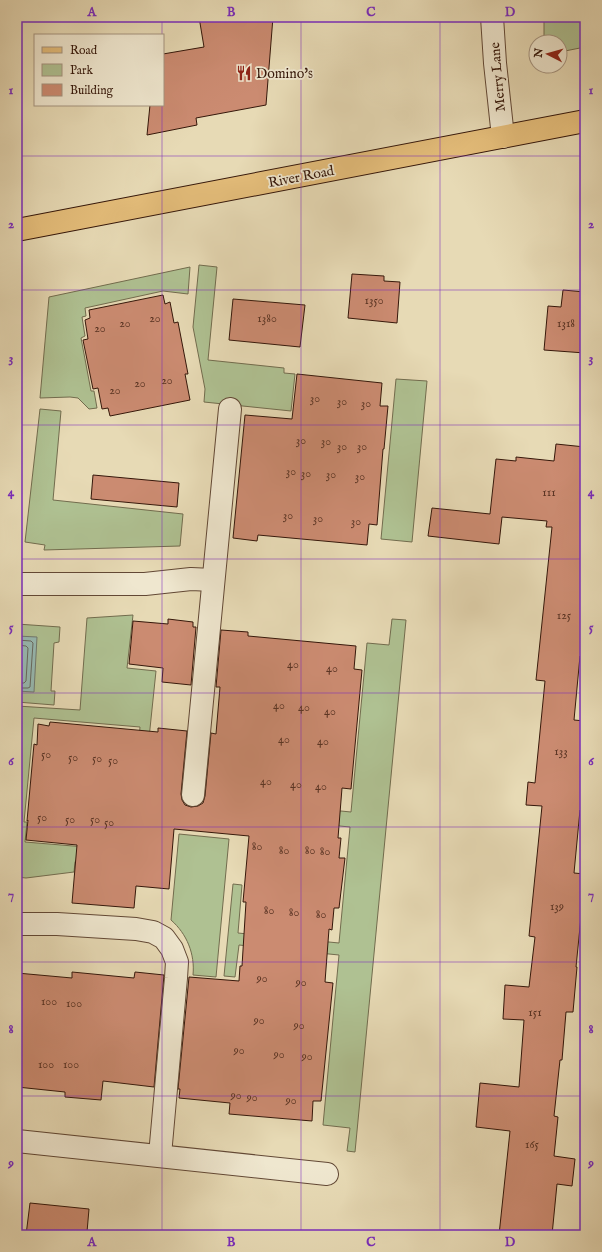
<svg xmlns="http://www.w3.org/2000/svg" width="602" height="1252" font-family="'IM FELL English',serif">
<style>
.green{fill:#afc192;stroke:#726c4e}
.water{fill:#97bab3;stroke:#70796f}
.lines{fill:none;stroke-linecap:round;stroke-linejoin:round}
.shore{stroke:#66685e;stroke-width:1}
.building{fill:#cb8b71;stroke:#35170a}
.minor-casing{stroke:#624835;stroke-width:24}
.primary-casing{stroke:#35170a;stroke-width:24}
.minor{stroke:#efe7cf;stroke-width:22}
.primary{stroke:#e4bd7a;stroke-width:22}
.grid{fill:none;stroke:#7b2cbf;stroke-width:1;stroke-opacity:0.55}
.labels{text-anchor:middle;stroke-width:3.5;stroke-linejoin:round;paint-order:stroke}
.number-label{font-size:12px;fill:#5a3424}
.poi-label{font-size:14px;fill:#35170a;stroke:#efe7cf;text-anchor:start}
.street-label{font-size:14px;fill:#35170a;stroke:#efe7cf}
.neatline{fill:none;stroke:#7b2cbf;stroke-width:1.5}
.grid-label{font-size:13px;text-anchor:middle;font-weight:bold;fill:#7b2cbf}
</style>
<rect width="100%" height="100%" fill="#e7dab5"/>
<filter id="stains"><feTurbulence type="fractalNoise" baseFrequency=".005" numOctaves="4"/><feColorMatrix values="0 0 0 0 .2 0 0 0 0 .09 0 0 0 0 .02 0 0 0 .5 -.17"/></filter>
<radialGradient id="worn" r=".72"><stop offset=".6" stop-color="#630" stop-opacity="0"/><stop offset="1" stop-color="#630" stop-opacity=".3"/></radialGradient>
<g class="green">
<polygon points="544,17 585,17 585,47 560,52 560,42 544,42"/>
<polygon points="199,265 217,267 208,360 284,368 284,373 295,374 291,411 204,402 205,389 193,327"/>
<polygon points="190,267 188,294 163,291 85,308 86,316 82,317 85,336 81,338 91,391 94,391 97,408 89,409 78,398 70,397 40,398 49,297"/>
<polygon points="396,379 427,381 412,542 381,539"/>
<polygon points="40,409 61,411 53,500 183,514 180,546 44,550 45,545 25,542"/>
<polygon points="133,615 127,668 156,671 144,786 135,785 140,727 34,718 24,822 27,822 25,842 85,847 75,862 74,872 26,878 17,877 22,816 21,801 17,781 17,706 80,710 87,618"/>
<polygon points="392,619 406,620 355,1152 347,1151 350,1128 323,1125 339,955 239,945 235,977 224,976 233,884 242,885 238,933 339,943 350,827 247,817 249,802 351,812 367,643 389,645"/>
<polygon points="17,624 60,627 59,642 54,643 51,691 55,691 54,705 17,702"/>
<path d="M179,834L229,839L216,977L193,975C195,954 187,934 171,920Z"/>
</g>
<polygon class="water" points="17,636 37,637 34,692 17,691"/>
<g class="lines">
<g class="shore">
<polyline points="17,640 31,641 33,643 30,687 28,688 17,688"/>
<polyline points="17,645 26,646 28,648 26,681 24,683 17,683"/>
</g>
</g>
<g class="building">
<polygon points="199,17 273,17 266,105 196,118 197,125 147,135 150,105 163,105 163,54 204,47"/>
<polygon points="352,274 384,276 384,281 400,282 397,323 348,318"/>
<polygon points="563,290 585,292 585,353 544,350 548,306 561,307"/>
<polygon points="163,295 165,304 170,302 174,323 178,322 188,374 185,374 190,400 110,416 108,408 102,409 98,388 93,389 83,340 88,339 85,320 90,318 89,310"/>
<polygon points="233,299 305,305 300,347 229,340"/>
<polygon points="297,374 382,383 380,406 388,406 384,449 383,449 377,525 369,524 367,545 258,535 257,541 233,538 245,415 292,419"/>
<polygon points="556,444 585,447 585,657 580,656 574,720 585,721 585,810 580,810 574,873 585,874 585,877 576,967 577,967 573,1012 566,1012 562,1060 560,1060 554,1116 558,1117 554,1156 575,1159 572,1186 557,1184 552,1235 499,1235 510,1131 476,1127 480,1083 519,1087 524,1020 503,1019 505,985 529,987 535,937 529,936 542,806 526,805 528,782 535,783 545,681 536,680 552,527 546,527 547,521 502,517 499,544 428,536 432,508 490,514 496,459 516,461 516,457 554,461"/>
<polygon points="93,475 179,483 177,507 91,499"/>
<polygon points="168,619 193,622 193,627 196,627 191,685 162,682 163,668 129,664 133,621 168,624"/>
<polygon points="221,630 248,632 248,636 356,646 354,669 362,670 351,789 342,788 338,838 341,838 339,858 345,858 339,908 334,908 332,930 329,929 325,982 333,983 321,1101 313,1101 312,1121 229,1114 230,1103 179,1098 180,1089 178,1089 189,977 239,981 240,966 242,966 246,902 243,902 249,836 174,829 169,889 136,886 134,908 72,903 77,845 26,840 28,820 27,821 34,744 37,745 38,724 49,726 50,722 158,732 158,728 187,731 181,794 182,800 185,805 191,807 198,806 203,803 205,796 211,733 216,734 220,687 216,687"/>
<polygon points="72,972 134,978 135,972 164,975 154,1087 103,1081 101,1100 65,1097 65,1092 17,1087 17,973 72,978"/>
<polygon points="30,1203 89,1209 87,1232 75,1231 75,1235 26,1235"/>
</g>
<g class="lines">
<defs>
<g id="minor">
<polyline points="492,17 495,63 503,137"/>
<polyline points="17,584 145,584 191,579 213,580"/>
<polyline points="193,795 230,409"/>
<polyline points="17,924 57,924 136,929 153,932 164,938 172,949 177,962 176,978 160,1155"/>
<polyline points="17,1141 327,1174"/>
</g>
<polyline id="primary" points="17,230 585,121"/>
</defs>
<use href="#minor" class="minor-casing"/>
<use href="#primary" class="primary-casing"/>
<use href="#minor" class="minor"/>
<use href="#primary" class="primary"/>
</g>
<path class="grid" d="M162,17V35M301,17V1235M440,17V1235M162,105V1235M17,156H585M17,290H585M17,425H585M17,559H585M17,693H585M17,827H585M17,962H585M17,1096H585"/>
<defs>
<symbol id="restaurant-bare" viewBox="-9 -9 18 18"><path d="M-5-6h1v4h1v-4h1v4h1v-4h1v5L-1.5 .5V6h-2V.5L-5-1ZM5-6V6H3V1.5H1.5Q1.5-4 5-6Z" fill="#8f2418" stroke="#efe7cf" stroke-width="2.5" paint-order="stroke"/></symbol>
</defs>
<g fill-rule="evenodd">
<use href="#restaurant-bare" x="233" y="62" width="22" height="22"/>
</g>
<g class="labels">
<g class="number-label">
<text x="374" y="304">1350</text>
<text x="155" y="322">20</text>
<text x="267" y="322">1380</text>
<text x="125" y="327">20</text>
<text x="566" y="327">1318</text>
<text x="100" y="332">20</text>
<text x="167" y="384">20</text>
<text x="140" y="387">20</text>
<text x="115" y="394">20</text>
<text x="315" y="402">30</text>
<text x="342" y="405">30</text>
<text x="366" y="407">30</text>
<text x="301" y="444">30</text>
<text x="326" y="445">30</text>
<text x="342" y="450">30</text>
<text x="362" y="450">30</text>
<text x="291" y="475">30</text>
<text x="306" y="477">30</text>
<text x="331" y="478">30</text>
<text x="360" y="480">30</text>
<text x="549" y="496">111</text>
<text x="288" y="519">30</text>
<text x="318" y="522">30</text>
<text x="356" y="525">30</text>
<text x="564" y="619">125</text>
<text x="293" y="668">40</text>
<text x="332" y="672">40</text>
<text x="279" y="709">40</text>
<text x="304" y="711">40</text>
<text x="330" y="715">40</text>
<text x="284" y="743">40</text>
<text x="323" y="745">40</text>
<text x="561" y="755">133</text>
<text x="46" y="758">50</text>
<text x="73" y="761">50</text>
<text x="97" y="762">50</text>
<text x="113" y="764">50</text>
<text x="266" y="785">40</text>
<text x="296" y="788">40</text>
<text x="321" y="790">40</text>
<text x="42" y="821">50</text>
<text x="70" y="823">50</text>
<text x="95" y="823">50</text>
<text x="109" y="826">50</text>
<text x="257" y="850">80</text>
<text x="284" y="854">80</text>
<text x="310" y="854">80</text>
<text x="325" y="855">80</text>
<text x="557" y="910">139</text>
<text x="269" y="914">80</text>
<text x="294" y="916">80</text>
<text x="321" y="918">80</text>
<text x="262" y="982">90</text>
<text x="301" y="986">90</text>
<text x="49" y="1005">100</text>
<text x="74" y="1007">100</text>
<text x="535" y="1016">151</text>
<text x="259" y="1024">90</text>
<text x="299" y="1029">90</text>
<text x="239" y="1054">90</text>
<text x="279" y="1058">90</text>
<text x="307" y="1060">90</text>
<text x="46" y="1068">100</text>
<text x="71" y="1068">100</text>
<text x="236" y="1099">90</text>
<text x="252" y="1101">90</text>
<text x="291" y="1104">90</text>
<text x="532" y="1148">165</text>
</g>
<g class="poi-label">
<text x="256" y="78">Domino's</text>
</g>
<g class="street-label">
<text transform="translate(497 77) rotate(-95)" y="5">Merry Lane</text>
<text transform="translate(301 176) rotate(-11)" y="5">River Road</text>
</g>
</g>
<rect width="602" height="1252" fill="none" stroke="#e7dab5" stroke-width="44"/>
<rect x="34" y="34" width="130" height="72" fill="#efe7cf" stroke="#a59480"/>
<rect x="42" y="47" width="20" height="6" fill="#e4bd7a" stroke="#a59480"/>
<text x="70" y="54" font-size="12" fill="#35170a">Road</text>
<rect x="42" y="64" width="20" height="12" fill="#afc192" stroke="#a59480"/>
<text x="70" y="74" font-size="12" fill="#35170a">Park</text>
<rect x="42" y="84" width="20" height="12" fill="#cb8b71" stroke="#a59480"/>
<text x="70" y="94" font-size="12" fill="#35170a">Building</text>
<g transform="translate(548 54) rotate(276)"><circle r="19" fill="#efe7cf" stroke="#a59480"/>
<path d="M0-3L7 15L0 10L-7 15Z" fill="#8f2418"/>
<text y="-6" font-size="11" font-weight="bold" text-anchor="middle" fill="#35170a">N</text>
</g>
<rect x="22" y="22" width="558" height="1208" class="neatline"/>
<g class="grid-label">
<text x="92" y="16">A</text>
<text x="231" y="16">B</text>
<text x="371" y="16">C</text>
<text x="510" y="16">D</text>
<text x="11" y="94">1</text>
<text x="591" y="94">1</text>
<text x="11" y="228">2</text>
<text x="591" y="228">2</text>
<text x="11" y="362">3</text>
<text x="591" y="362">3</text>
<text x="11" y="496">4</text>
<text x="591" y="496">4</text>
<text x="11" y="631">5</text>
<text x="591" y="631">5</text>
<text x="11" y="765">6</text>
<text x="591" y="765">6</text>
<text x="11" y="899">7</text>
<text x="591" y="899">7</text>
<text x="11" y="1033">8</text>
<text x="591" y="1033">8</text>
<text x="11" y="1167">9</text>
<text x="591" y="1167">9</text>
<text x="92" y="1246">A</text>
<text x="231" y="1246">B</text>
<text x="371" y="1246">C</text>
<text x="510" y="1246">D</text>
</g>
<rect width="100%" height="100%" filter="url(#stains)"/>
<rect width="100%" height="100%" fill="url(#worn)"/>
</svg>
